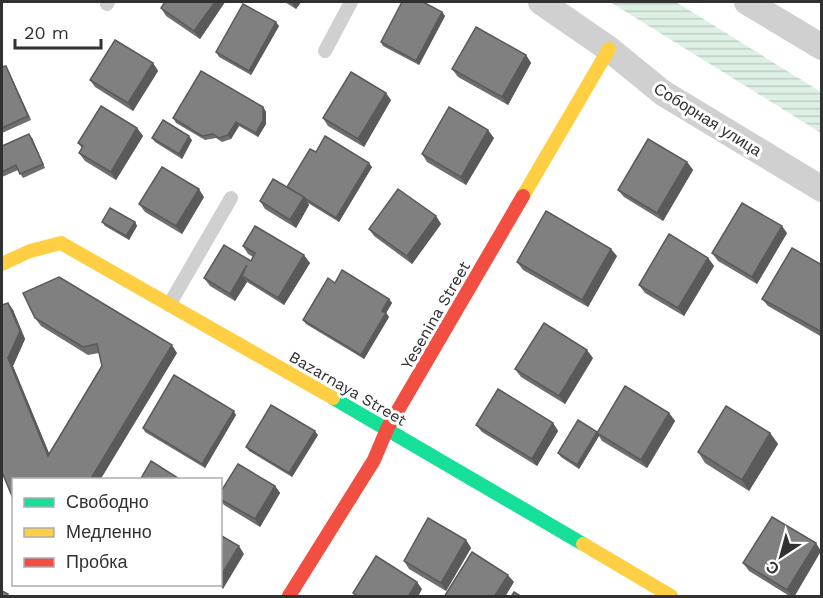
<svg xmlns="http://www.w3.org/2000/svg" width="823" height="598" font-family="'Work Sans',sans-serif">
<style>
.water{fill:url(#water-rules)}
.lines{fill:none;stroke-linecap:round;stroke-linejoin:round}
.lane{stroke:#d0d0d0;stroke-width:14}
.street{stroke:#d0d0d0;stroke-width:26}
.fast{stroke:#16e098;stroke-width:14}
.slow{stroke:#ffcf43;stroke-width:14}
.jam{stroke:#f24e42;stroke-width:14}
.wall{fill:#6e6e6e}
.shaded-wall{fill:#5a5a5a}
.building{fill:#808080;stroke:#5a5a5a;stroke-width:1.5}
.labels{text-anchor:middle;stroke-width:6;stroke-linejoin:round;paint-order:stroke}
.street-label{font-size:16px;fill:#313131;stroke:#fff}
</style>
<defs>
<pattern id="water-rules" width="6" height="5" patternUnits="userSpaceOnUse" patternTransform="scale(1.5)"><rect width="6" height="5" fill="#ddf0e3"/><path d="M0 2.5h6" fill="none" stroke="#becec3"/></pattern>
</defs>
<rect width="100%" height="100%" fill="#fff"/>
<polygon class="water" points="610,2 676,2 821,92 821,133"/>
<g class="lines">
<g class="lane">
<polyline points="107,4 108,2"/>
<polyline points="325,51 351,2"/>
<polyline points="169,305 231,198"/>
</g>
<g class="street">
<polyline points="541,2 609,49 663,93 822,189"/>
<polyline points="747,2 822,47"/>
</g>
<polyline class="fast" points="333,398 583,544"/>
<g class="slow">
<polyline points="523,196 609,49"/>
<polyline points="2,264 30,251 61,243 333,398"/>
<polyline points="583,544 671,596"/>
</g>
<polyline class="jam" points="289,596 374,460 387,429 523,196"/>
</g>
<g class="wall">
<polygon points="225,2 200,39 166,16 161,8"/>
<polygon points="285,2 301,2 296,9"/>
<polygon points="442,12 445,16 419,65 383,46 381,42"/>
<polygon points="279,26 251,75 219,57 216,52"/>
<polygon points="526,55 531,63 508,105 458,77 452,69"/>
<polygon points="153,63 158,71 133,111 95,87 90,80"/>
<polygon points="2,67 8,70 31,120 2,133"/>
<polygon points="391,100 364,147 328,126 323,118"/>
<polygon points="263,107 266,112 266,124 258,137 239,126 231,139 222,142 216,138 205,140 176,123 173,118"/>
<polygon points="137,128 143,136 116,180 85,161 79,153 82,148 78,143"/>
<polygon points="32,138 45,168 23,178 18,170 2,177 2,146"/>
<polygon points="152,138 192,140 182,159 155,142"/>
<polygon points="494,138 466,185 427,162 422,154"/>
<polygon points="316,152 372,167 339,222 308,203 309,205 296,228 265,209 260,201 287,187"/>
<polygon points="687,162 693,170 663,221 624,197 618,190"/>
<polygon points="204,197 182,234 145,212 139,204"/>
<polygon points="436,216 441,224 412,264 374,236 369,229"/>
<polygon points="102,222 135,222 137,226 129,240 105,226"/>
<polygon points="787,233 757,284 718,261 712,253"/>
<polygon points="243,246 310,263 284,305 247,282 235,301 210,286 204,278 251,261 253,257 248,254"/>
<polygon points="617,256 588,307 523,270 517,262"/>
<polygon points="708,258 714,266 684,316 645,293 639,285"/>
<polygon points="822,265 822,337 768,306 762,299"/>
<polygon points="335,283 389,299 392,303 386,313 389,317 364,359 306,324 303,320"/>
<polygon points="8,303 13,310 25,339 13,366 49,453 102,366 99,353 88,355 41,326 35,318 177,353 100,480 14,480"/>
<polygon points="593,358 565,404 521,377 515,369"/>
<polygon points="669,413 675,421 647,468 602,441 599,436 579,469 561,457 558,453 597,432"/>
<polygon points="236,415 205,468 145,432 143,428"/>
<polygon points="553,423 558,431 537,466 482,432 476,425"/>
<polygon points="770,433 778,444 749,491 705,463 698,452"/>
<polygon points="318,435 292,477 249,451 246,447"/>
<polygon points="275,486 280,493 260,527 224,505 220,500 220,493"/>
<polygon points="466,540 471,548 446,591 409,569 404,561"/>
<polygon points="821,551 794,597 791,597 749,571 743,563"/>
</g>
<g class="shaded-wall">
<polygon points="215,2 225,2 200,39 194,31"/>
<polygon points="291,2 301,2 296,9"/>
<polygon points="442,12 445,16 419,65 416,61"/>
<polygon points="276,22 279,26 251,75 249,71"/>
<polygon points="526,55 531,63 508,105 502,97"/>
<polygon points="153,63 158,71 133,111 128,103"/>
<polygon points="6,66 8,70 31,120 28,116"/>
<polygon points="386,93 391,100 364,147 358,139"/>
<polygon points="263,107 266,112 266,124 258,137 256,133"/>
<polygon points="236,122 239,126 231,139 228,135"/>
<polygon points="137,128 143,136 116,180 111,172"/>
<polygon points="488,130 494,138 466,185 461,177"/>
<polygon points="29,134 32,138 45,168 43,164"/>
<polygon points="189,136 192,140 182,159 179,154"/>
<polygon points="687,162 693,170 663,221 657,213"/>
<polygon points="369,163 372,167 339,222 336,218"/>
<polygon points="199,189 204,197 182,234 176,226"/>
<polygon points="304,197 309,205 296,228 290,220"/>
<polygon points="436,216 441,224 412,264 407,256"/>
<polygon points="135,222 137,226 129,240 126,236"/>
<polygon points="782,226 787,233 757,284 752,277"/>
<polygon points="611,249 617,256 588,307 582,300"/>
<polygon points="304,255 310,263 284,305 278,298"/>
<polygon points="708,258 714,266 684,316 678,308"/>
<polygon points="247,265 242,276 247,282 235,301 230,294"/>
<polygon points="389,299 392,303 386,313 389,317 364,359 361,355 382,311"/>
<polygon points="8,303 13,310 25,339 13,366 53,463 48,456 8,358"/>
<polygon points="172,345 177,353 100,480 90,480"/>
<polygon points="587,350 593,358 565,404 559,396"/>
<polygon points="234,411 236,415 205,468 202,464"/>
<polygon points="669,413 675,421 647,468 641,460"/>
<polygon points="553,423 558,431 537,466 532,459"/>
<polygon points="315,431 318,435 292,477 289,473"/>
<polygon points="597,432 599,436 579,469 577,465"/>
<polygon points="770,433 778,444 749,491 742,480"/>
<polygon points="275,486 280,493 260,527 255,519"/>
<polygon points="466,540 471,548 446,591 441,583"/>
<polygon points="816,543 821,551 794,597 792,597 787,590"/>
<polygon points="239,546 244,554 223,589 220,585 220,577"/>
<polygon points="508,575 514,582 505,597 494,597"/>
<polygon points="417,582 422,589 418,597 408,597"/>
</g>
<g class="building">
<polygon points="165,2 215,2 194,31 161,8"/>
<polygon points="402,2 423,2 442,12 416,61 381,42"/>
<polygon points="243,4 276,22 249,71 216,52"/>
<polygon points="476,27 526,55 502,97 452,69"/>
<polygon points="115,40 153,63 128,103 90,80"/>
<polygon points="6,66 28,116 2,128 2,67"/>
<polygon points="201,71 263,107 263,120 256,133 236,122 228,135 219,138 213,134 202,136 173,118"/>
<polygon points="351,72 386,93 358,139 323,118"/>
<polygon points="101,106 137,128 111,172 79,153 83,146 78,143"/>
<polygon points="449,107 488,130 461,177 422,154"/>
<polygon points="163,120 189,136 179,154 152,138"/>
<polygon points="29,134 43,164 20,174 16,165 2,172 2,146"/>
<polygon points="325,136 369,163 336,218 287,187 310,149 316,152"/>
<polygon points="648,139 687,162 657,213 618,190"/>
<polygon points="162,167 199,189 176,226 139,204"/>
<polygon points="273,179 304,197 290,220 260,201"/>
<polygon points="398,189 436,216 407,256 369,229"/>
<polygon points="742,203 782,226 752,277 712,253"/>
<polygon points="110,208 135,222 126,236 102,222"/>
<polygon points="546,211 611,249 582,300 517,262"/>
<polygon points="255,226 304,255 278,298 242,276 247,265 230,294 204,278 224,245 251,261 255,253 243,246"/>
<polygon points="669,234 708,258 678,308 639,285"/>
<polygon points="792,248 822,265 822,332 762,299"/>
<polygon points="342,270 389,299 382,311 386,313 361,355 303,320 328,278 335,283"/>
<polygon points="59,277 172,345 90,480 14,480 14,501 2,472 2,305 8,303 20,331 8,358 48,456 102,366 97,344 83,347 35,318 23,293"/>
<polygon points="544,323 587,350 559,396 515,369"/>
<polygon points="174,375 234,411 202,464 143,428"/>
<polygon points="625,386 669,413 641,460 597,433"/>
<polygon points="498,389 553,423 532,459 476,425"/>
<polygon points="271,405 315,431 289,473 246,447"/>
<polygon points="726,406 770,433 742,480 698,452"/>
<polygon points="578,420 597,432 577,465 558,453"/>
<polygon points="151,461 181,480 140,480"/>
<polygon points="238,464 275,486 255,519 220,499 220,493"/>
<polygon points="772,517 816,543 787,590 743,563"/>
<polygon points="428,518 466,540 441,583 404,561"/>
<polygon points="220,535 239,546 220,577"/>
<polygon points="472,552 508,575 494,597 444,597"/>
<polygon points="376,556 417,582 408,597 359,597 353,593"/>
<polygon points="2,591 8,594 6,597 2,597"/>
<polygon points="514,592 522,597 511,597"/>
</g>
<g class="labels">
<g class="street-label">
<text transform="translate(708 119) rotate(32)" y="6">Соборная улица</text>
<text transform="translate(435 315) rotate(-60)" y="6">Yesenina Street</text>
<text transform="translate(348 388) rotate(30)" y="6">Bazarnaya Street</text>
</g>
</g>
<rect width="823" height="598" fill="none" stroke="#313131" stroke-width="6"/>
<rect x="12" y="478" width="210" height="108" fill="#ffffff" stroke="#adadad" stroke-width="1.5"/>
<rect x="24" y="498" width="30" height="9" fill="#16e098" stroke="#adadad" stroke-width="1.5"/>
<text x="66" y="508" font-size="18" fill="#313131">Свободно</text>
<rect x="24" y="528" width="30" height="9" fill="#ffcf43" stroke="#adadad" stroke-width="1.5"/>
<text x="66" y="538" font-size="18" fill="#313131">Медленно</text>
<rect x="24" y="558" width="30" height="9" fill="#f24e42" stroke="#adadad" stroke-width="1.5"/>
<text x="66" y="568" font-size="18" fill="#313131">Пробка</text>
<g transform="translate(781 556) rotate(216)" stroke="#ffffff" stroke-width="4.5" paint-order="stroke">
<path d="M0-4.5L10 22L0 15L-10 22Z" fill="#313131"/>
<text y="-9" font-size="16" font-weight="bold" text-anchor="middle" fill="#313131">С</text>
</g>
<path d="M15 39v9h86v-9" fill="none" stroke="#313131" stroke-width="3"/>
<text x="24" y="39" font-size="18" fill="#313131" stroke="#ffffff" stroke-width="4.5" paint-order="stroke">20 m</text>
</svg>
